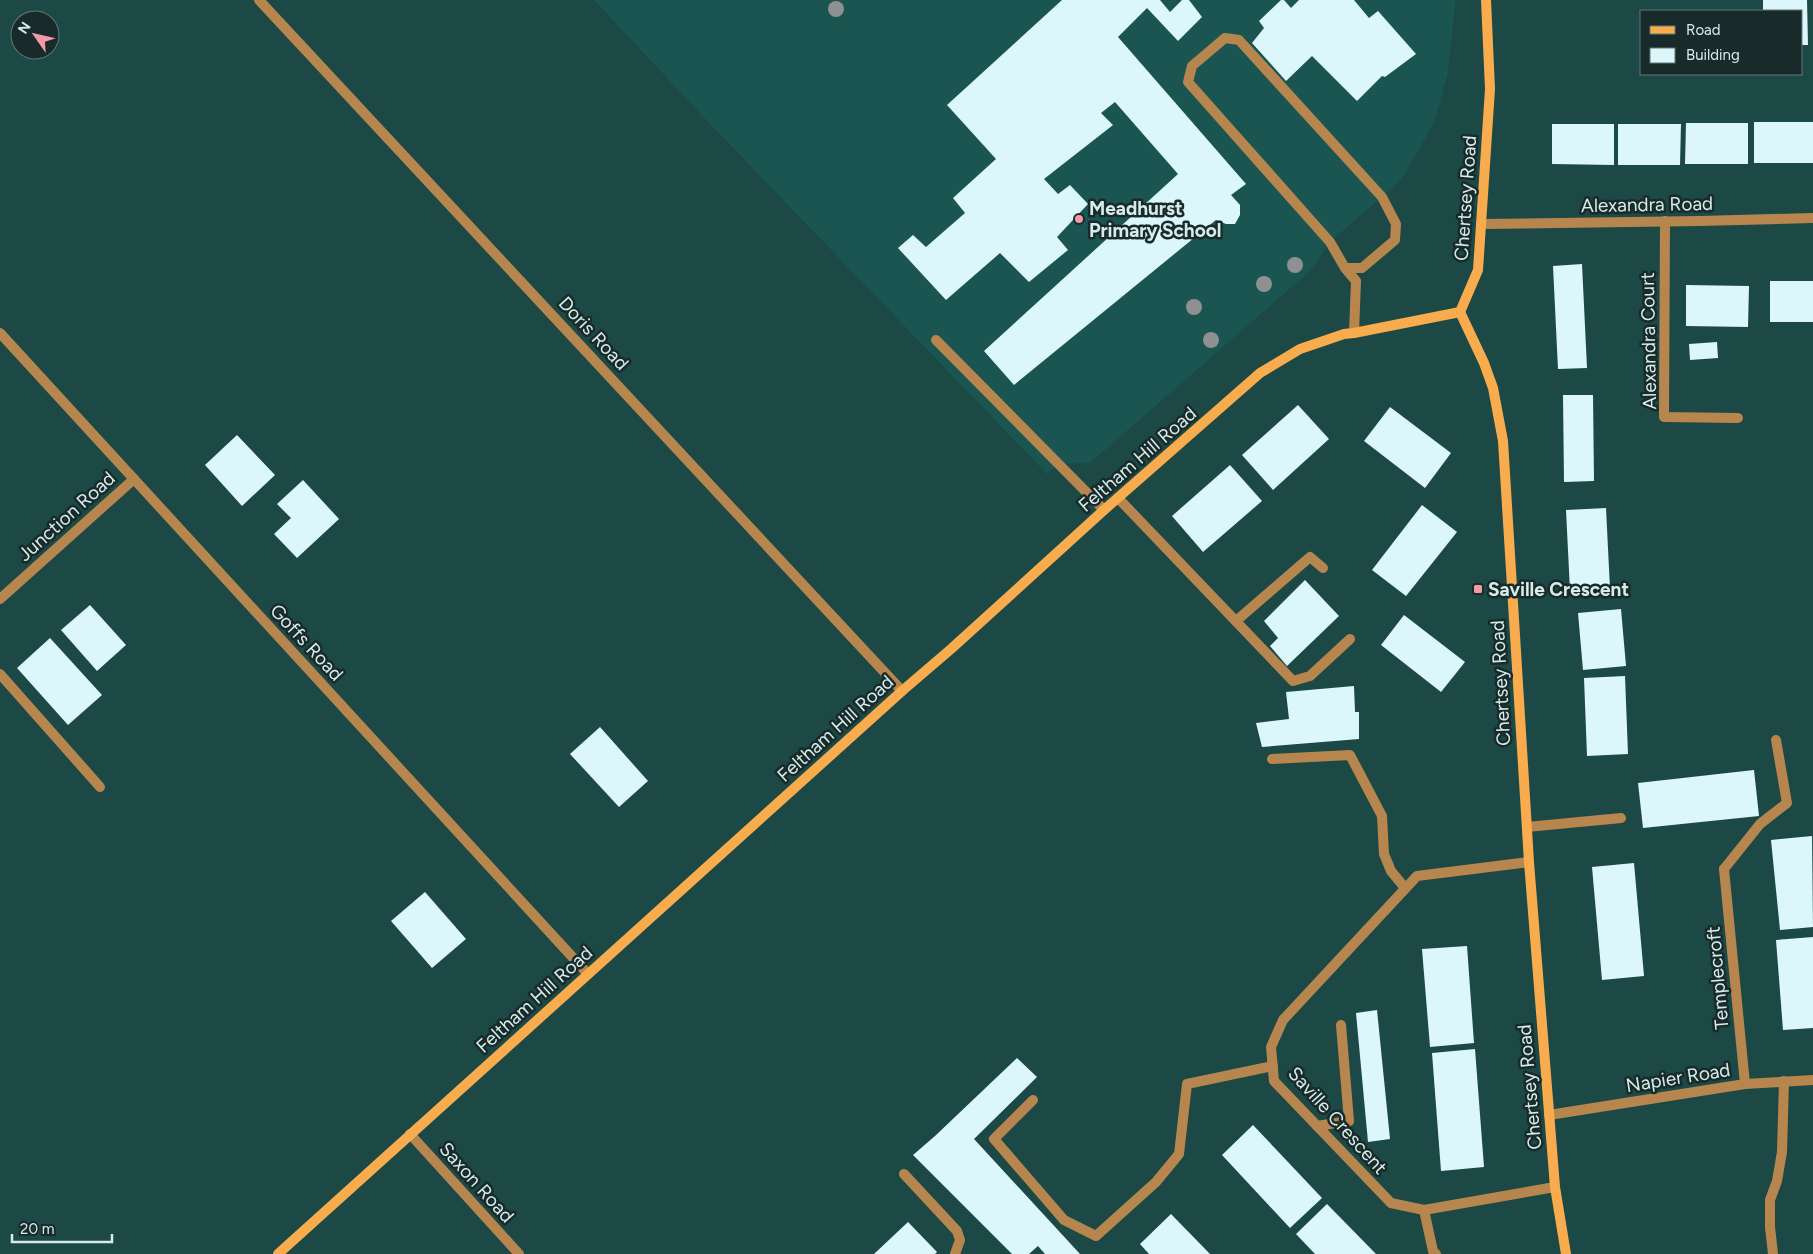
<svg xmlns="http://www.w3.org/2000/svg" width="1813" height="1254" font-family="Figtree,sans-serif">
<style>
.built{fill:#1a5551}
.building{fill:#dcf7fc}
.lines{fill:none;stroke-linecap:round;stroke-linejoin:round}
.lane{stroke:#b7864f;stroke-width:10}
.street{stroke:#b7864f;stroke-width:10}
.secondary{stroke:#f9ac4d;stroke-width:10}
.tree{fill:#8e9092}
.poi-dot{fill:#f39aa9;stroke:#182b2a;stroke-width:2}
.labels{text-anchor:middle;stroke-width:5;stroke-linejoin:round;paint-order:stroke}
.street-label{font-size:19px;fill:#d5ecea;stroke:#182b2a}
.poi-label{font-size:19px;font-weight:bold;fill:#d5ecea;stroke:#182b2a;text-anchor:start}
</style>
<rect width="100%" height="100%" fill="#1c4946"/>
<polygon class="built" points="594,0 1455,0 1455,5 1448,72 1434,123 1401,180 1330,242 1310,271 1090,463 1058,464 1047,474 710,124"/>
<g class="building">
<polygon points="1062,0 1160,0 1170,12 1182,0 1189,0 1202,17 1178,41 1147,8 1118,37 1246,184 1231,195 1240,205 1240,215 1235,224 1226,224 1216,220 1014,385 984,351 1178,174 1115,102 1101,113 1113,125 1044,179 1058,194 1070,185 1088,204 1057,237 1068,250 1029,282 1000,253 946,300 898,248 913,235 926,247 965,213 953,198 996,159 947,105"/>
<polygon points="1281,0 1284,0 1291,8 1299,0 1354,0 1369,18 1378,11 1416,54 1385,77 1382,76 1357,101 1312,56 1286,81 1252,43 1264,28 1259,21"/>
<polygon points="1763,0 1807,0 1808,45 1802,45 1802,11 1763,11"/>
<rect x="1754" y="122" width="59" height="41"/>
<polygon points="1686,123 1748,123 1748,164 1685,164"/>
<polygon points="1552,124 1614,124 1614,165 1552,164"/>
<polygon points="1618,124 1681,124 1680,165 1618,165"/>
<polygon points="1582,264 1587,368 1558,369 1553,266"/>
<rect x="1770" y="281" width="43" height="41"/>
<polygon points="1686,285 1749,286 1748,327 1686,326"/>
<polygon points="1717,342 1718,358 1690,360 1689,344"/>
<polygon points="1563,395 1593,395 1594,481 1564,482"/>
<polygon points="1298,405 1329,439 1273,490 1242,455"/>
<polygon points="1390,407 1451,453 1425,488 1364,441"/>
<polygon points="237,435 275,475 242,506 205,465"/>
<polygon points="1230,465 1262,501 1203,552 1172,516"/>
<polygon points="303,480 339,519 297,558 274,534 291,518 277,504"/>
<polygon points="1422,505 1457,532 1406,596 1372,570"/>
<polygon points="1606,508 1610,589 1570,591 1566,510"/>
<polygon points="1305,580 1339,616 1287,666 1270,646 1278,638 1264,621"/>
<polygon points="90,605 126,645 97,671 61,630"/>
<polygon points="1621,609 1626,666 1583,670 1578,613"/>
<polygon points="1404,615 1465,662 1441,692 1381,645"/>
<polygon points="50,638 102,695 68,725 17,668"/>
<polygon points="1625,676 1628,754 1587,756 1584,678"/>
<polygon points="1354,686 1355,712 1359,712 1359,739 1262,747 1256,723 1289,719 1286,692"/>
<polygon points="600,727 648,781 619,807 570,754"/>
<polygon points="1754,770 1759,816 1643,828 1638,783"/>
<polygon points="1812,836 1813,927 1780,930 1771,840"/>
<polygon points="1634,863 1644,976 1602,980 1592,867"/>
<polygon points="425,892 466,939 432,968 391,921"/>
<polygon points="1813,937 1813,1028 1783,1030 1776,940"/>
<polygon points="1467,946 1474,1043 1430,1047 1422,949"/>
<polygon points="1377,1010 1390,1139 1368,1142 1356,1013"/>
<polygon points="1475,1049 1484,1167 1441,1171 1432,1053"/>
<polygon points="1017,1058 1037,1077 974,1139 1080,1254 1045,1254 1038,1246 1029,1254 1012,1254 913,1155 935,1136"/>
<polygon points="1253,1125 1322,1198 1290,1228 1222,1155"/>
<polygon points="1327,1204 1376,1254 1315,1254 1296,1234"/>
<polygon points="1171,1214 1210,1254 1149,1254 1140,1244"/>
<polygon points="908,1222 937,1252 935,1254 874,1254"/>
</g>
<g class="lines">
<g class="lane">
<polyline points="1345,268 1362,268 1395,240 1396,224 1382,197 1239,40 1225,38 1192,66 1188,82 1330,242 1345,268 1356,281 1354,333"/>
<polyline points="936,340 1104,510"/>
<polyline points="1118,498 1293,681 1310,676 1350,639"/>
<polyline points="1236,621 1310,557 1323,568"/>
<polyline points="0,674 100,787"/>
<polyline points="1272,759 1350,755 1382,816 1384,854 1391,871 1405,888"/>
<polyline points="1527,827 1621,818"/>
<polyline points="1724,869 1760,824 1787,803 1776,740"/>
<polyline points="1033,1100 994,1139 1064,1220 1096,1236 1156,1182 1179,1154 1187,1084 1273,1066"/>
<polyline points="1317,1126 1349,1121 1341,1025"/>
<polyline points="904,1174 957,1231 960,1240 955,1254"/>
<polyline points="1424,1210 1433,1251 1436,1254"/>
</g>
<g class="street">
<polyline points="259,0 902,691"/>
<polyline points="1665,221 1664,417 1738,418"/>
<polyline points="1481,224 1700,221 1813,218"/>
<polyline points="0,333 588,974"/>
<polyline points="0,599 134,479"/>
<polyline points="1529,862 1417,876 1283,1020 1271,1047 1274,1081 1391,1203 1424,1210 1555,1187"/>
<polyline points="1724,869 1745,1084"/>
<polyline points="1549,1115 1745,1084 1813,1080"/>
<polyline points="410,1134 519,1254"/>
<polyline points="1773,1254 1770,1227 1770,1200 1777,1181 1782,1152 1784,1081"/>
</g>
<g class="secondary">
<polyline points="1486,0 1490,89 1478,270 1460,312 1484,363 1493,388 1503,441 1529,862 1555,1187 1566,1254"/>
<polyline points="278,1254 902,691 951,649 1104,510 1260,373 1300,349 1344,334 1354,333 1460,312"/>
</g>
</g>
<g class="tree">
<circle cx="836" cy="9" r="8"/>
<circle cx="1295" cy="265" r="8"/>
<circle cx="1264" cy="284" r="8"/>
<circle cx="1194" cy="307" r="8"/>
<circle cx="1211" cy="340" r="8"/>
</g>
<g class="poi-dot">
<circle cx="1079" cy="219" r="5"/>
<rect x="1473" y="584" width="10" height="10" rx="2.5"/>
</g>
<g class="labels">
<g class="street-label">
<text transform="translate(1465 198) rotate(-86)" y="7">Chertsey Road</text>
<text transform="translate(1647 204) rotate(-1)" y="7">Alexandra Road</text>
<text transform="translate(594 333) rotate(47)" y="7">Doris Road</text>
<text transform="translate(1648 341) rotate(-91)" y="7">Alexandra Court</text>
<text transform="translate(1137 459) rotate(-41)" y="7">Feltham Hill Road</text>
<text transform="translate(66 516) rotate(-42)" y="7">Junction Road</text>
<text transform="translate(307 642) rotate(47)" y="7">Goffs Road</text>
<text transform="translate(1500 683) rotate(-93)" y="7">Chertsey Road</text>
<text transform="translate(835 728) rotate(-42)" y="7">Feltham Hill Road</text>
<text transform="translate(1717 978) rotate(-95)" y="7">Templecroft</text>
<text transform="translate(534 999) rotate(-42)" y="7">Feltham Hill Road</text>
<text transform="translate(1678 1077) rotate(-9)" y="7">Napier Road</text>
<text transform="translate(1529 1087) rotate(-95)" y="7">Chertsey Road</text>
<text transform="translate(1338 1120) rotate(48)" y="7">Saville Crescent</text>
<text transform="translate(477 1182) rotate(48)" y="7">Saxon Road</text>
</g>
<g class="poi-label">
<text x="1089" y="215">Meadhurst<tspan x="1089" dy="22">Primary School</tspan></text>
<text x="1488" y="596">Saville Crescent</text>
</g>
</g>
<rect x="1640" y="10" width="162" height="65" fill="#182b2a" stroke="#647877"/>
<rect x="1650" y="26" width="25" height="8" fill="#f9ac4d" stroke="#647877"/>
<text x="1686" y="35" font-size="15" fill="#d5ecea">Road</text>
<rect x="1650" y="48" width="25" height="15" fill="#dcf7fc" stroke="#647877"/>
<text x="1686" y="60" font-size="15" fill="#d5ecea">Building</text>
<g transform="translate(35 35) rotate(304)"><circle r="24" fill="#182b2a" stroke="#647877"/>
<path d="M0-4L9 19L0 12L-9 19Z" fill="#f39aa9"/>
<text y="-8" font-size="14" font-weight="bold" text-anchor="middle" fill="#d5ecea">N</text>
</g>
<path d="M12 1234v8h100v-8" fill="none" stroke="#d5ecea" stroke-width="2.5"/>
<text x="20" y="1234" font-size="15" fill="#d5ecea" stroke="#182b2a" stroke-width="4" paint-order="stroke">20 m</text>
</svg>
